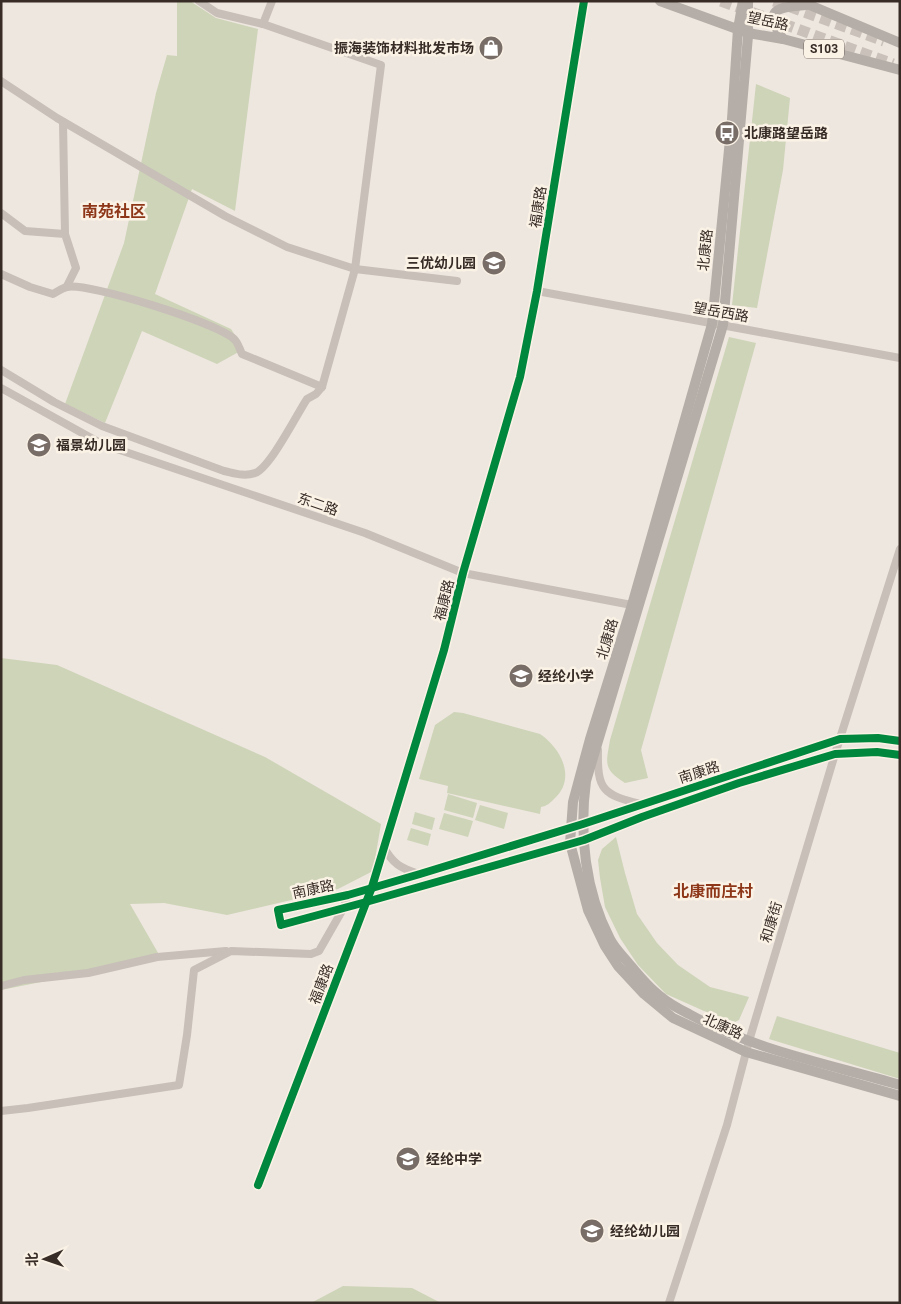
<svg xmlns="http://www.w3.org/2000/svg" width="901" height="1304" font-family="Roboto,'Noto Sans SC',sans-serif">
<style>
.green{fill:#ced4b8}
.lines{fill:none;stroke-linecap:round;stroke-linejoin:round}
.highway-tunnel{stroke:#cac2ba;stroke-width:11;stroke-dasharray:11 5.5;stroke-linecap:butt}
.minor{stroke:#c7bfb8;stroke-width:8}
.major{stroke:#b5aea8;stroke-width:10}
.cycleway-casing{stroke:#fbf2e6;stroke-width:11}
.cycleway{stroke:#00873e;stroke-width:8}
.labels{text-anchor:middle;stroke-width:5;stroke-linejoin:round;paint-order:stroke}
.shield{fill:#fbf2e6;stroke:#726760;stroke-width:1}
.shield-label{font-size:12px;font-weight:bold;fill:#382c26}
.street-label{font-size:14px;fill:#382c26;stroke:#fbf2e6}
.poi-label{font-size:14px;font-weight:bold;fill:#382c26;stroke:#fbf2e6;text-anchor:start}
.quarter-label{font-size:16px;font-weight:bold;fill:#8e3718;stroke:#fbf2e6}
</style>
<rect width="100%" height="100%" fill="#eee7df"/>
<g class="green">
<polygon points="177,1 190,1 216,18 258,29 235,211 192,189 155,294 231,329 244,349 217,364 142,331 105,423 65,404 124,243 156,93 167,55 177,56"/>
<polygon points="756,84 790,98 783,170 757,308 732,305"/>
<path d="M729,337L756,343L641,750L648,778L625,783C603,769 606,764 610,740Z"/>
<polygon points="1,658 57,665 265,757 381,824 373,871 338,889 227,915 164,903 130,904 161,958 1,990"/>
<path d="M454,712L463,713L540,734C561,748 577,779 554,799C550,803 547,806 541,807L540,814L447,793L448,786L419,779L435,725Z"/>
<polygon points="448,794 477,803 473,818 444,810"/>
<polygon points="480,805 508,813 504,829 475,820"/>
<polygon points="415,812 435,818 432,830 412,824"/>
<polygon points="444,813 473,821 468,837 439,829"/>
<polygon points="411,828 431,834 428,846 407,840"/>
<polygon points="616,837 625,873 637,914 657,943 678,965 710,987 749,997 739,1020 735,1022 704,1011 666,994 638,965 620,938 605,907 600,878 598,860 602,849"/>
<polygon points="777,1016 900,1053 900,1079 769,1039"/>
<polygon points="343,1286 412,1288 441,1303 311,1303"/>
</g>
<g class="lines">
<g class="highway-tunnel">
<polyline points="721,1 893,64"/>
<polyline points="774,1 884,41"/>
</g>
<g class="minor">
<polyline points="199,1 217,13 263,24"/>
<polyline points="1,81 57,118 225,216 287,247 355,269 381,65 263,24 272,1"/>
<polyline points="63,122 65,234"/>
<polyline points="1,213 25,231 65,234 76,268 67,286"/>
<path d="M1,274L30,287L53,294C57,292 62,288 67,287C87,282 222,324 235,340C238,343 240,350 242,354L322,387L355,269L457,281"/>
<polyline points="537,291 900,358"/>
<path d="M1,370L54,402L102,426L224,471C234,473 244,477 255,473C270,468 297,414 307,399L316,394L322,387"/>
<polyline points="1,388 102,444 365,533 463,573 637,606"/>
<polyline points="900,741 878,738 840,739 583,824 420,874 348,895 278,910 281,925 366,902 584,840 642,817 739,783 835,754 877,752 900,755"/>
<path d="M598,750C597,790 603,795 641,804"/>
<path d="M383,846C393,864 400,868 419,874"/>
<polyline points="1,986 24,980 88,973 157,957 226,951"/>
<polyline points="1,1111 28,1108 179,1085 187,1035 194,970 231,951 311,954 319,951 343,909 348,895"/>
<polyline points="258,1185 372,887 444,650 463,573 520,377 537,291 584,1"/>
<polyline points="669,1303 727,1125 749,1041 835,754 900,549"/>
</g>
<g class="major">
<polyline points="660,1 748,33 783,39 900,70"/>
<polyline points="743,1 738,29 732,119 712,324 632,605 590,739 573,802 570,843 588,910 605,946 618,966 644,994 673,1018 746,1052 900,1096"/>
<path d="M748,1V36L723,325L586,781C579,834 585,891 610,939C615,949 624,957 631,966C640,977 649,988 660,996C668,1003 679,1009 689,1014C754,1050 829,1064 900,1085"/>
<polyline points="800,1 900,43"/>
<path d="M783,39C762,9 778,7 806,5"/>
</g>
<defs>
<g id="cycleway">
<polyline points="900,741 878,738 840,739 583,824 420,874 348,895 278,910 281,925 366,902 584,840 642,817 739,783 835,754 877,752 900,755"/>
<polyline points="258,1185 372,887 444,650 463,573 520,377 537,291 584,1"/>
</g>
</defs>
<use href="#cycleway" class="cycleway-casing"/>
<use href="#cycleway" class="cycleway"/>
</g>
<defs>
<symbol id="shop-disc" viewBox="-11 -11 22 22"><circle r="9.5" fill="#786d67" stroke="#fbf2e6"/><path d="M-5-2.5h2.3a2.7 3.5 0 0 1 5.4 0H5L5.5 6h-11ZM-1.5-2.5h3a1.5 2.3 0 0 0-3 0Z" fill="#fff"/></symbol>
<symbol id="bus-disc" viewBox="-11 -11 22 22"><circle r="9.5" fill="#786d67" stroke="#fbf2e6"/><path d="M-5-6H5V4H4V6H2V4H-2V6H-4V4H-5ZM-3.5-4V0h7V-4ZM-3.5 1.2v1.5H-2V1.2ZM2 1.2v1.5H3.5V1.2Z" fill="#fff"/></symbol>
<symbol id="school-disc" viewBox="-11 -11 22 22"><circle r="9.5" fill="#786d67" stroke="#fbf2e6"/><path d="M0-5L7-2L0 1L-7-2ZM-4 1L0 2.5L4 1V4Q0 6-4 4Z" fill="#fff"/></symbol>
</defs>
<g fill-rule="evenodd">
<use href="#shop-disc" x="477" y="34" width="28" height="28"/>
<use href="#bus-disc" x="713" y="119" width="28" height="28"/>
<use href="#school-disc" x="480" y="249" width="28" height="28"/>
<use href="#school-disc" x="25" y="431" width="28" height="28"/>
<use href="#school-disc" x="507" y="662" width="28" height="28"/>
<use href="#school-disc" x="394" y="1145" width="28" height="28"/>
<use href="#school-disc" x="578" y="1217" width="28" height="28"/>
</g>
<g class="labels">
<rect class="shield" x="804" y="39.5" width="40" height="19" rx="4"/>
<g class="shield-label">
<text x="824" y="53">S103</text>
</g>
<g class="street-label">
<text transform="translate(768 21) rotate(12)" y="5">望岳路</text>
<text transform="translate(538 207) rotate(-81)" y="5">福康路</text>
<text transform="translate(705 250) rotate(-84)" y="5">北康路</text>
<text transform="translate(721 312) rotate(10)" y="5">望岳西路</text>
<text transform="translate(318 504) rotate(19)" y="5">东二路</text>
<text transform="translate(444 600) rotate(-76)" y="5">福康路</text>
<text transform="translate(607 639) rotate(-73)" y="5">北康路</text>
<text transform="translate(699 772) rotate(-18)" y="5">南康路</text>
<text transform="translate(313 889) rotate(-12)" y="5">南康路</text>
<text transform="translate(771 922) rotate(-73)" y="5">和康街</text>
<text transform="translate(321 984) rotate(-69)" y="5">福康路</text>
<text transform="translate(723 1026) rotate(24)" y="5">北康路</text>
</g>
<g class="poi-label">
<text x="474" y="53" text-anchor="end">振海装饰材料批发市场</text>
<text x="744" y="138">北康路望岳路</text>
<text x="476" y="268" text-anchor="end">三优幼儿园</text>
<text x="56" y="450">福景幼儿园</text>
<text x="538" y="681">经纶小学</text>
<text x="426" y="1164">经纶中学</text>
<text x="610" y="1236">经纶幼儿园</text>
</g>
<g class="quarter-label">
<text x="114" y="217">南苑社区</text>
<text x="713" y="897">北康而庄村</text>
</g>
</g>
<rect width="901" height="1304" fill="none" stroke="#382c26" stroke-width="5"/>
<g transform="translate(45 1259) rotate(268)" stroke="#fbf2e6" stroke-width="4" paint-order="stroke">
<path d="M0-4L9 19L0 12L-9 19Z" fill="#382c26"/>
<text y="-8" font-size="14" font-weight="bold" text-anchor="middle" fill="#382c26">北</text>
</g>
</svg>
